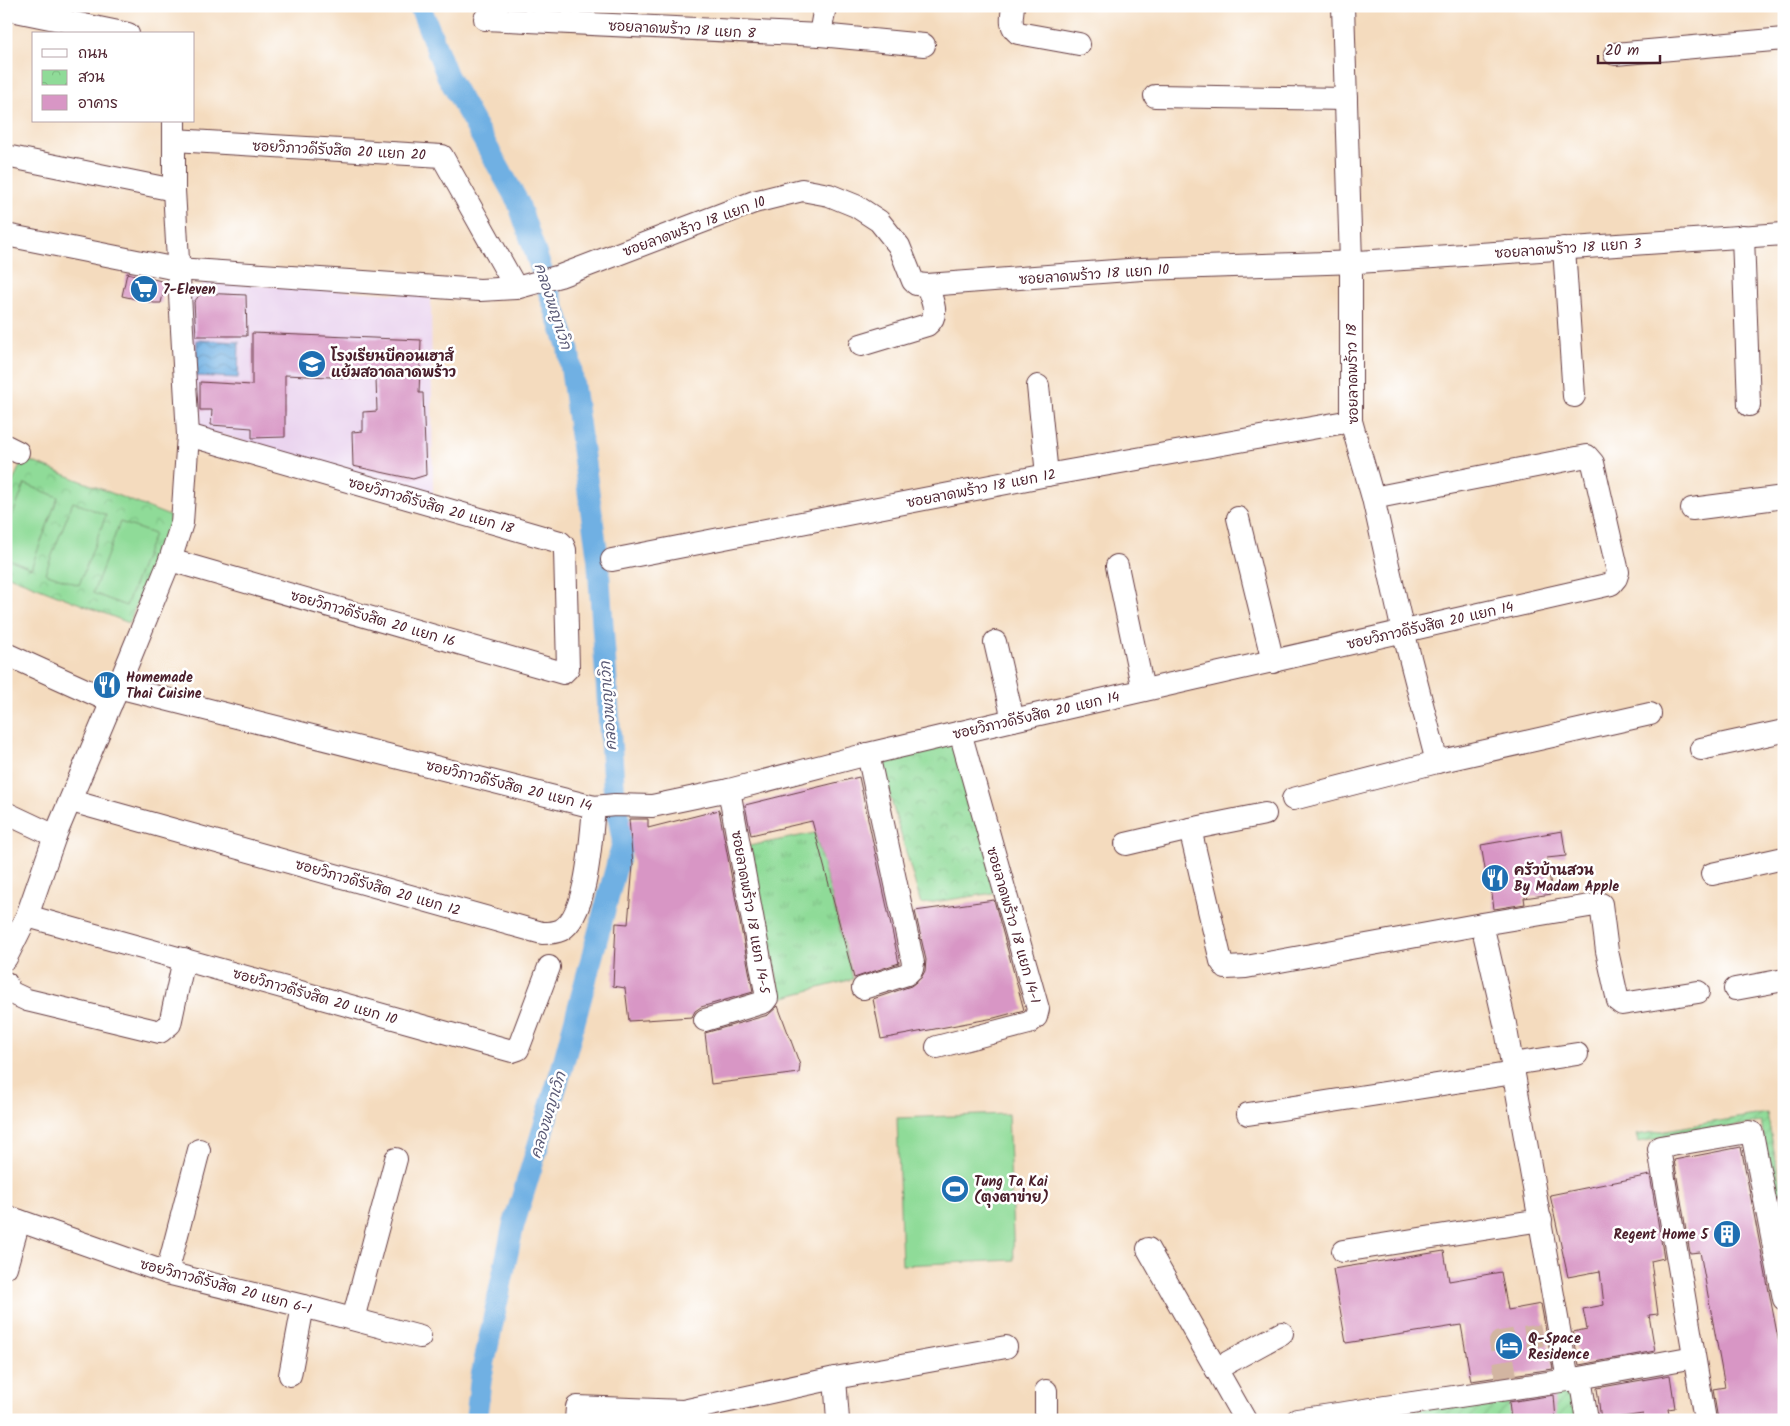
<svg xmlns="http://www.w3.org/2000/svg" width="1790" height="1426" font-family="Kalam,'Playpen Sans Thai',sans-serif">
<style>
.built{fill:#e9d2ee}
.grass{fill:url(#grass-tufts);stroke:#6c7d62}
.park{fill:url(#park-crowns);stroke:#6c7d62}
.garden{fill:url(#garden-furrows);stroke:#6c7d62}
.pitch{fill:#8fdb98;stroke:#6c7d62}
.water{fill:url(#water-waves);stroke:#5c6887}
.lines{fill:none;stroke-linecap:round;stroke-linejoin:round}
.canal{stroke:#6fb0e3;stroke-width:22}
.building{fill:#d896c5}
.minor-tunnel{stroke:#d2b5a1;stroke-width:22;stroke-dasharray:22 11;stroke-linecap:butt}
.minor-casing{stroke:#643b41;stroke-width:24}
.minor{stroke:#fff;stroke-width:22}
.labels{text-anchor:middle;stroke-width:5;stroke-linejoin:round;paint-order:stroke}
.street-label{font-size:14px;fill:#4a1f2b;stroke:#fff}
.poi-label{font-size:14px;font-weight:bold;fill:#4a1f2b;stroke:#fff;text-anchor:start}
.water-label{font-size:15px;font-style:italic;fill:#595975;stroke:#fff}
</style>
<defs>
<pattern id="grass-tufts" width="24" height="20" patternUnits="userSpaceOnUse" patternTransform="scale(1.25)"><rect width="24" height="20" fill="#8fdb98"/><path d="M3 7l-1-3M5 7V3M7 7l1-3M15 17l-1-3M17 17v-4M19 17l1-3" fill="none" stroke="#7dbc83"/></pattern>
<pattern id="park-crowns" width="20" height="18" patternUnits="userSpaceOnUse" patternTransform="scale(1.25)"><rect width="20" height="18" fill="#8fdb98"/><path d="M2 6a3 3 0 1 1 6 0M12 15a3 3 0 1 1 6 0" fill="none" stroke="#7dbc83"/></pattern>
<pattern id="garden-furrows" width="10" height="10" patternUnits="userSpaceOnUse" patternTransform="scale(1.25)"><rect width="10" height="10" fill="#8fdb98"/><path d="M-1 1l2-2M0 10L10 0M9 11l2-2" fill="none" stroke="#7dbc83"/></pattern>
<pattern id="water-waves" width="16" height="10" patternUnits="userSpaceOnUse" patternTransform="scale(1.25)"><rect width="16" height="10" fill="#6fb0e3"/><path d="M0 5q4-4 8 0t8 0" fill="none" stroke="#5d8fb8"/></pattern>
</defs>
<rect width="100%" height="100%" fill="#fff"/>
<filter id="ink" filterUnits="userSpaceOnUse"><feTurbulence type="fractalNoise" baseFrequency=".02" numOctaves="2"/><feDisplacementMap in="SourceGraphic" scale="10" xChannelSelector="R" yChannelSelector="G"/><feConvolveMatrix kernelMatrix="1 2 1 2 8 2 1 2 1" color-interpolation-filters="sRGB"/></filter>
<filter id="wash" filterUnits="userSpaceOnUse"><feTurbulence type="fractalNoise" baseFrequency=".0096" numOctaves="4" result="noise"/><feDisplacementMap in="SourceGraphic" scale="20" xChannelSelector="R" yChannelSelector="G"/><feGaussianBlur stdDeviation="1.12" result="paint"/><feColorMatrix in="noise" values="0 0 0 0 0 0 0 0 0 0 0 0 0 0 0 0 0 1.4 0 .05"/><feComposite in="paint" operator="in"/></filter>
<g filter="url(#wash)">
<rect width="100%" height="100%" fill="#f4dbbe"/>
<polygon class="built" points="205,282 431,296 433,494 196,428 188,299"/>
<polygon class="grass" points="815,833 853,979 781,998 749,846"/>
<g class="park">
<polygon points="23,458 172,517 129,623 6,575 6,498"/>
<polygon points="957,741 1000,892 921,904 880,762"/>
</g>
<g class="garden">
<polygon points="1767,1113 1784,1205 1784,1246 1761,1122 1638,1142 1636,1135"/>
<polygon points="1575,1385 1582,1420 1393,1420 1392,1414"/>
</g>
<g class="pitch">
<polygon points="25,484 58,497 31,568 6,558 6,532"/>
<polygon points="73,502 106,515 79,585 45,573"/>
<polygon points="120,522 154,534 126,606 93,593"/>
<polygon points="1008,1114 1014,1260 902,1265 897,1118"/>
</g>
<polygon class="water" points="197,340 239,342 238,378 196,376"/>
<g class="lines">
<polyline class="canal" points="420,6 447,75 518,202 568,347 598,559 615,805 619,819 623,842 562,1068 513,1227 481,1378 476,1420"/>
</g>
<g id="blocks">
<g class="building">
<polygon points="127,273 166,282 161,303 154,303 122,296"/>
<polygon points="201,293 246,295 247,336 196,336 194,302"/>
<polygon points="252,333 421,340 419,393 423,393 426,475 413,479 353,466 352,432 363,431 363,412 377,411 376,379 285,375 285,437 252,438 252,428 211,425 212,410 200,410 200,382 252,385"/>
<polygon points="859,777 899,963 854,978 812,821 751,835 745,805"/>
<polygon points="719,810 753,992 701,1007 695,1011 692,1017 629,1021 625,988 613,986 616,923 628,924 633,865 629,819 648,819 648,828"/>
<polygon points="1562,831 1566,856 1547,858 1552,894 1524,898 1525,904 1494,909 1490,880 1487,881 1481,845"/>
<polygon points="994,900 1024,1010 994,1018 881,1039 873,999 911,986 921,978 925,971 926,960 915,911"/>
<polygon points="778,1006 800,1065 799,1073 711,1084 705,1033 768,1015"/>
<polygon points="1741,1147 1784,1369 1784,1420 1718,1420 1713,1389 1725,1387 1700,1252 1690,1253 1674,1160"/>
<polygon points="1650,1175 1664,1258 1651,1261 1658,1314 1649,1315 1655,1351 1579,1365 1573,1332 1587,1329 1583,1309 1604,1305 1600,1271 1568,1277 1550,1195"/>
<polygon points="1444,1251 1449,1281 1501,1272 1508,1310 1541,1304 1553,1369 1471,1381 1461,1325 1346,1343 1333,1269"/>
<polygon points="1670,1375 1675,1408 1668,1409 1670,1420 1644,1420 1643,1414 1601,1420 1597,1388"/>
<polygon points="1554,1395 1556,1420 1511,1420 1509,1402"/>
</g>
</g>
</g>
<g filter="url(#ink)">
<use href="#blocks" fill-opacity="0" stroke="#643b41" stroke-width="1"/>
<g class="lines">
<polyline class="minor-tunnel" points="1507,1382 1500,1342 1542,1335"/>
<defs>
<g id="minor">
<path d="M1013,6C1012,17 1009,26 1018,33L1079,44"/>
<polyline points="1343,6 1351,262 1351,421 1373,498 1401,623 1437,762"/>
<polyline points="6,9 128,34"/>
<polyline points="485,19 820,35 825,6"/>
<polyline points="820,35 924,45"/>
<polyline points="1615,54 1784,39"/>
<polyline points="1155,96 1346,99"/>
<polyline points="174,140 442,156 516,288"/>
<polyline points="6,156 174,190"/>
<polyline points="6,235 177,269 480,290 516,288 560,276 754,202 802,190 829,195 856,206 879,221 899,246 913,281 916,284 927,285 1142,269 1358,262 1784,234"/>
<polyline points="1743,236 1749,405"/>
<polyline points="1564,248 1574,396"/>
<path d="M861,345L927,325C941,314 931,300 927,285"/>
<polyline points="1038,386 1047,475"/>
<polyline points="6,446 18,452"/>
<polyline points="1692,509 1784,497"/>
<polyline points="1238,518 1273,662"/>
<polyline points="170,560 563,673 568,668 565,550 563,545 560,542 188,435"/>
<polyline points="612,560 1047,475 1351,421"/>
<polyline points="1117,566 1143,690"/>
<polyline points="995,642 1013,720"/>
<polyline points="6,654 112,702"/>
<polyline points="118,687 594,807 615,805 652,806 729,790 868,754 1013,720 1611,584 1616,578 1618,572 1593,463 1587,456 1373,498"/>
<polyline points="1701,749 1784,731"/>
<polyline points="1293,799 1437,762 1650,714"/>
<path d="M71,801L542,933C548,933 555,933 561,930C588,915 591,836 594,807"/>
<polyline points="6,813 55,836"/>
<polyline points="1190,829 1221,961 1226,968 1246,967 1482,924 1505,1024 1568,1380"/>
<polyline points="1126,844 1190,829 1265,814"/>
<polyline points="1712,874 1784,858"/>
<polyline points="27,916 512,1051 518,1049 549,967"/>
<polyline points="1482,924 1601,904 1607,951 1618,1001 1622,1004 1698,992"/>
<polyline points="6,958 27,916 55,836 118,687 170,560 182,523 188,435 174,190 174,121"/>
<polyline points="6,983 10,992 27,1000 160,1032 170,1024 184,959"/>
<polyline points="863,988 907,974 912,969 913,963 868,754"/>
<polyline points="1735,989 1784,980"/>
<polyline points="705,1020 764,1002 767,998 729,790"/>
<polyline points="937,1047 1029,1023 1036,1017 1038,1009 960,732"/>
<polyline points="1512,1064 1577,1054"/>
<polyline points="1248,1114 1514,1073"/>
<polyline points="6,1216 167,1273 303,1306 420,1337"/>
<polyline points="1148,1249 1245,1420"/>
<polyline points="1343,1251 1541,1220"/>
<polyline points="6,1267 19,1221"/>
<polyline points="167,1273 199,1150"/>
<polyline points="353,1319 396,1159"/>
<polyline points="1216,1369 1282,1333"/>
<polyline points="290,1375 303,1306"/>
<polyline points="835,1378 838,1420"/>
<polyline points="1580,1378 1587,1420"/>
<polyline points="1046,1391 1046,1420"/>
<polyline points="576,1420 577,1407 683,1411 835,1378 1006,1347"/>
<polyline points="1297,1420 1568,1380 1694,1357"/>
<polyline points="1705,1420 1659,1149 1660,1147 1748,1132 1752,1133 1784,1299"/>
</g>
</defs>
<use href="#minor" class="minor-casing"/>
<use href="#minor" class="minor"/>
</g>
</g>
<defs>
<symbol id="supermarket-disc" viewBox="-11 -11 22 22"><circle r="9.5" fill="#1f6fb2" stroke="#fff"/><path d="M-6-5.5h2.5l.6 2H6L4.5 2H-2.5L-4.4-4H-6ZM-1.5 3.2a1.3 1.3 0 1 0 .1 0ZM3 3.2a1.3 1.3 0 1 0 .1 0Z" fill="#fff"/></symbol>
<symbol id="school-disc" viewBox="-11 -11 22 22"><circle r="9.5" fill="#1f6fb2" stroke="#fff"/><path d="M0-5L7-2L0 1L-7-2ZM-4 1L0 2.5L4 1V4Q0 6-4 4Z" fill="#fff"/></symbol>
<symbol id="restaurant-disc" viewBox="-11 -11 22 22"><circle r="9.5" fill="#1f6fb2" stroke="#fff"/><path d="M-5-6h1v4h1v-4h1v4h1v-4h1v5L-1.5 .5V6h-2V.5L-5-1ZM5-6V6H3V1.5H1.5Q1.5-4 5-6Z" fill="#fff"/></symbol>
<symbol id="stadium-disc" viewBox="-11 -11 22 22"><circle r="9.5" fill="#1f6fb2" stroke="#fff"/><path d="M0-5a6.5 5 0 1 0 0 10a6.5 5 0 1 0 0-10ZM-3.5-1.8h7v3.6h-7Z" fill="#fff"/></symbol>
<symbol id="building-disc" viewBox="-11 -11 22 22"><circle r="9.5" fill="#1f6fb2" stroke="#fff"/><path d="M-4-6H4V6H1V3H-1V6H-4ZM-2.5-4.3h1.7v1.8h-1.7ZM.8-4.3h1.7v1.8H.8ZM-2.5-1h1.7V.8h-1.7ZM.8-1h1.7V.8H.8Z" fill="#fff"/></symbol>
<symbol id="hotel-disc" viewBox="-11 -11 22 22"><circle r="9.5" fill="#1f6fb2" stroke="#fff"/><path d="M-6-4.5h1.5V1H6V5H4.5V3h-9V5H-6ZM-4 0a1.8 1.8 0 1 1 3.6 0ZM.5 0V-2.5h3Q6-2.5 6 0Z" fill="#fff"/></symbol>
</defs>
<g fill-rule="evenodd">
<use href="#supermarket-disc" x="128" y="273" width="32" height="32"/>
<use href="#school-disc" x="296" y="348" width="32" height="32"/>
<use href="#restaurant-disc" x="91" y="669" width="32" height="32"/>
<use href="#restaurant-disc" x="1479" y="862" width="32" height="32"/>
<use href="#stadium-disc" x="939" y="1173" width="32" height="32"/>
<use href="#building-disc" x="1711" y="1218" width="32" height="32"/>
<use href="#hotel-disc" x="1493" y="1330" width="32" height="32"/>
</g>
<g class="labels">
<g class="street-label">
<text transform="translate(682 29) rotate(3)" y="5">ซอยลาดพร้าว 18 แยก 8</text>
<text transform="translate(339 150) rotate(3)" y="5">ซอยวิภาวดีรังสิต 20 แยก 20</text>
<text transform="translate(694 226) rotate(-20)" y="5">ซอยลาดพร้าว 18 แยก 10</text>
<text transform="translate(1568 248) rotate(-4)" y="5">ซอยลาดพร้าว 18 แยก 3</text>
<text transform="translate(1094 274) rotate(-4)" y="5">ซอยลาดพร้าว 18 แยก 10</text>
<text transform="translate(1352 374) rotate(-91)" y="5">ซอยลาดพร้าว 18</text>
<text transform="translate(981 488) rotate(-11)" y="5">ซอยลาดพร้าว 18 แยก 12</text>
<text transform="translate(431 505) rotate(16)" y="5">ซอยวิภาวดีรังสิต 20 แยก 18</text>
<text transform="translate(373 618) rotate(16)" y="5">ซอยวิภาวดีรังสิต 20 แยก 16</text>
<text transform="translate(1430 625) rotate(-13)" y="5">ซอยวิภาวดีรังสิต 20 แยก 14</text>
<text transform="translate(1036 715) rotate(-13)" y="5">ซอยวิภาวดีรังสิต 20 แยก 14</text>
<text transform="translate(509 785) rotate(14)" y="5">ซอยวิภาวดีรังสิต 20 แยก 14</text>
<text transform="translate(378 887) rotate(16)" y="5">ซอยวิภาวดีรังสิต 20 แยก 12</text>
<text transform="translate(751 912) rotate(80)" y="5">ซอยลาดพร้าว 18 แยก 14-5</text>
<text transform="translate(1014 925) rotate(74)" y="5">ซอยลาดพร้าว 18 แยก 14-1</text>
<text transform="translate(315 996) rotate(16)" y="5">ซอยวิภาวดีรังสิต 20 แยก 10</text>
<text transform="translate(226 1286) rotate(15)" y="5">ซอยวิภาวดีรังสิต 20 แยก 6-1</text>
</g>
<g class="poi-label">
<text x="163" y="294">7-Eleven</text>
<text x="331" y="361">โรงเรียนบีคอนเฮาส์<tspan x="331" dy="16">แย้มสอาดลาดพร้าว</tspan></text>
<text x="126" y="682">Homemade<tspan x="126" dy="16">Thai Cuisine</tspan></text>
<text x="1514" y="875">ครัวบ้านสวน<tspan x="1514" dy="16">By Madam Apple</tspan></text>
<text x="974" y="1186">Tung Ta Kai<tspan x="974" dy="16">(ตุงตาข่าย)</tspan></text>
<text x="1708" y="1239" text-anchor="end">Regent Home 5</text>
<text x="1528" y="1343">Q-Space<tspan x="1528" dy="16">Residence</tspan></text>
</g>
<g class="water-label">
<text transform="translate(553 306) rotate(72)" y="5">คลองพญาเวิก</text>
<text transform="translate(608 706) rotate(-94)" y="5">คลองพญาเวิก</text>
<text transform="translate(548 1115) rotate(-73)" y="5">คลองพญาเวิก</text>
</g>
</g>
<rect width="1790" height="1426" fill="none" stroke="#fff" stroke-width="25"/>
<rect x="32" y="32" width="162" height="90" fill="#ffffff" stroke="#b7a5aa"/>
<rect x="42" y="49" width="25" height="8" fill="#ffffff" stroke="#b7a5aa"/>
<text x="78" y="58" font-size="15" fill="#4a1f2b">ถนน</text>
<rect x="42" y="70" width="25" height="15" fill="url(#park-crowns)" stroke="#b7a5aa"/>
<text x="78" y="82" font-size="15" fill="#4a1f2b">สวน</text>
<rect x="42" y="95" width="25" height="15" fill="#d896c5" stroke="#b7a5aa"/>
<text x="78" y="108" font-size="15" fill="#4a1f2b">อาคาร</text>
<path d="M1598 55v8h62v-8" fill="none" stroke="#4a1f2b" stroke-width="2.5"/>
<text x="1605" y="55" font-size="15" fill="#4a1f2b" stroke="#ffffff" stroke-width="4" paint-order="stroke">20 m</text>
</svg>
